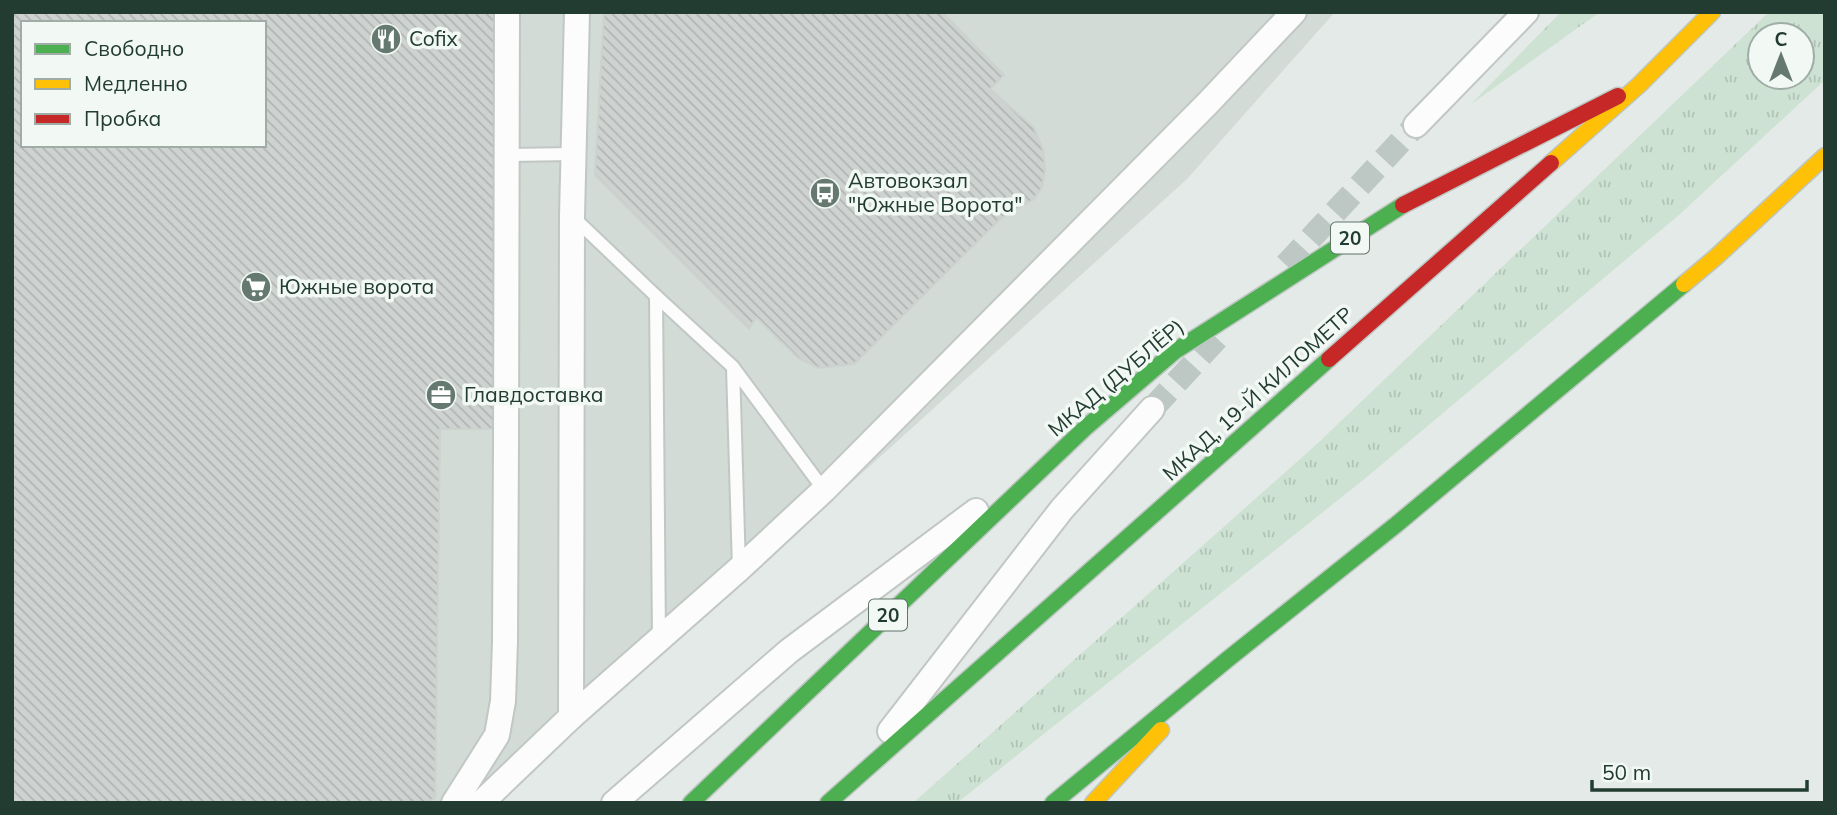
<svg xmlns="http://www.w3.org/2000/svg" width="1837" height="815" font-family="Mulish,sans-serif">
<defs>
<pattern id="grass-tufts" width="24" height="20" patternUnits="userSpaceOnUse" patternTransform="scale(1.75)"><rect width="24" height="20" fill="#cde2d2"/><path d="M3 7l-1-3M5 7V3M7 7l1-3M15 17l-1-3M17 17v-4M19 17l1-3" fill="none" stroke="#b0c3b5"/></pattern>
<pattern id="building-back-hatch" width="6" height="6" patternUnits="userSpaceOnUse" patternTransform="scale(1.75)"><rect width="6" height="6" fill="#ced3d1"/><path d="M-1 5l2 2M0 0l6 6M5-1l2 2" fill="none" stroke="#b1b6b4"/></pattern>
</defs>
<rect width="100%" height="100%" fill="#e4eae7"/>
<!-- built -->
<path fill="#d2dbd6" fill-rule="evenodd" d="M12,12h1323l-148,167 -463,419 -239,205h-473zM23,23h241v122h-241z"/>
<!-- grass -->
<g fill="url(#grass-tufts)" fill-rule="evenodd">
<path d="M1561,12h39l-130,93z"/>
<path d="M1769,12h56v68l-146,135 -317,266 -405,322h-44l405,-360zM1760,35h42v42h-42z"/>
</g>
<!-- building -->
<g fill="url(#building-back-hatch)" stroke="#cdd2cf" stroke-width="2" fill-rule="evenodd">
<path d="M12,12h487l1,417h-60l-5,369 -9,5h-414zM23,23h241v122h-241z"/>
<path d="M604,12h338l62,63 -14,14 44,39 9,22 2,20 -3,17 -8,12 -33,19 -147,146 -35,4 -21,-10 -42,-41 -7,12 -154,-154z"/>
</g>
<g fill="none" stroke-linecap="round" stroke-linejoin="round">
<!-- street-tunnel -->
<g stroke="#bdc7c3" stroke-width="24" stroke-dasharray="24 12" stroke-linecap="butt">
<path d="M1286,265l130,-140"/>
<path d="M1152,409l68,-74"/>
</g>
<!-- lane casing -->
<g stroke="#c1c7c4" stroke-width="16">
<g id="lane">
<path d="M506,155l68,-1"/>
<path d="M572,216l84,80 77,71 91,123"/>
<path d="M656,296l3,343"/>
<path d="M733,367l6,202"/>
</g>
</g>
<!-- street casing -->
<g stroke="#c1c7c4" stroke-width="28">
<g id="street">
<path d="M1416,125l110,-113"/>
<path d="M571,717l1,-501 5,-204"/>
<path d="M890,731l172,-222 90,-100"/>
<path d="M454,803l43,-68 6,-34 2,-60 1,-198 1,-431"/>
<path d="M481,803l90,-86 168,-148 85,-79 384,-387 86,-91"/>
<path d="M614,803l175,-152 187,-140"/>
</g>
</g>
<!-- fast casing -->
<g stroke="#bdc6c2" stroke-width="19">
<g id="fast">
<path d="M691,803l394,-375 90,-77 228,-146"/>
<path d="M828,803l501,-444"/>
<path d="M1053,803l175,-144 169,-135 287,-240"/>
</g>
</g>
<!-- slow casing -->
<g stroke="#bdc6c2" stroke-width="19">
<g id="slow">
<path d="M1551,163l88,-78 73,-73"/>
<path d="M1684,284l32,-27 109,-101"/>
<path d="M1093,803l68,-73"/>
</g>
</g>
<!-- jam casing -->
<g stroke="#bdc6c2" stroke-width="19">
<g id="jam">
<path d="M1403,205l215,-109"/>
<path d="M1329,359l222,-196"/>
</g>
</g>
<!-- lane -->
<use href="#lane" stroke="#fbfcfb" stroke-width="12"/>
<!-- street -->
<use href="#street" stroke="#fbfcfb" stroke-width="24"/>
<!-- fast -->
<use href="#fast" stroke="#4caf50" stroke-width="16"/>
<!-- slow -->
<use href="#slow" stroke="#ffc107" stroke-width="16"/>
<!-- jam -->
<use href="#jam" stroke="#c62828" stroke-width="16"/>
</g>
<!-- icons -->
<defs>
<g id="restaurant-disc" transform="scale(1.575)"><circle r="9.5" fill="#667971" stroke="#f2f8f4"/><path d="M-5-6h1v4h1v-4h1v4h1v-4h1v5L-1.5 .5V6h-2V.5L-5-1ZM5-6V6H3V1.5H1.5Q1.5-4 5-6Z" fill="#fff"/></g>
<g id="bus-disc" transform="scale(1.575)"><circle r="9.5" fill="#667971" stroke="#f2f8f4"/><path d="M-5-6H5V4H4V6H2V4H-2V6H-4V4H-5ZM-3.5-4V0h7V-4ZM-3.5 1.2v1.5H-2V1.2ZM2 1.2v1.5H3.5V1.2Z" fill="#fff"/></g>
<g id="supermarket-disc" transform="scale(1.575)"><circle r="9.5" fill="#667971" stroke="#f2f8f4"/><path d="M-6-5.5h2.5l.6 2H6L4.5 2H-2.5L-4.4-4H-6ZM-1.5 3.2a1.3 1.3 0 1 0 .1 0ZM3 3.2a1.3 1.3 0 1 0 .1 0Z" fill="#fff"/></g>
<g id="office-disc" transform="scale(1.575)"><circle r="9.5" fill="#667971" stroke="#f2f8f4"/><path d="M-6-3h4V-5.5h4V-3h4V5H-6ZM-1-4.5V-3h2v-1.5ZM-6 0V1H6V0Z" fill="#fff"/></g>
</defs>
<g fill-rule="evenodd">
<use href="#restaurant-disc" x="386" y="39"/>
<use href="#bus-disc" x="825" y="193"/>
<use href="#supermarket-disc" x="256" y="287"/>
<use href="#office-disc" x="441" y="395"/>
</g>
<g text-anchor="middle" stroke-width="7" stroke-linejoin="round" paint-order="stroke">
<!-- shield labels -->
<g fill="#f2f8f4" stroke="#60746c" stroke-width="2">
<rect x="1331" y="222.5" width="38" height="31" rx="5"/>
<rect x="869" y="599.5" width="38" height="31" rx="5"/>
</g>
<g font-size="19" font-weight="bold" fill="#223c32">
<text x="1350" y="245">20</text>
<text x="888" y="622">20</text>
</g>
<!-- poi labels -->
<g font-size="21" fill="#223c32" stroke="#f2f8f4" text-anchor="start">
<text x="409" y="46">Cofix</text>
<text x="848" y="188">Автовокзал<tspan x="848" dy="24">"Южные Ворота"</tspan></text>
<text x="279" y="294">Южные ворота</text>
<text x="464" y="402">Главдоставка</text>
</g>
<!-- street labels -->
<g font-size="21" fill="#223c32" stroke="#f2f8f4">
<text transform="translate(1116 378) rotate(-40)" y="7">МКАД (ДУБЛЁР)</text>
<text transform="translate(1258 394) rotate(-42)" y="7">МКАД, 19-Й КИЛОМЕТР</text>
</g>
</g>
<!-- border -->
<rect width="1837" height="815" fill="none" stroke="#223c32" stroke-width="28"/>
<!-- legend -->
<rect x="21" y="21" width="245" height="126" fill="#f2f8f4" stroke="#9fada6" stroke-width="2"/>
<rect x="35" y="44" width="35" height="10" fill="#4caf50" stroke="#9fada6" stroke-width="2"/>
<text x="84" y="56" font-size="21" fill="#223c32">Свободно</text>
<rect x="35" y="79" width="35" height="10" fill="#ffc107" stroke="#9fada6" stroke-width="2"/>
<text x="84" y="91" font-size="21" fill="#223c32">Медленно</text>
<rect x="35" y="114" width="35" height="10" fill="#c62828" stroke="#9fada6" stroke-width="2"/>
<text x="84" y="126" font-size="21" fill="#223c32">Пробка</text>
<!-- north arrow -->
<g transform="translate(1781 56)"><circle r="33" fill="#f2f8f4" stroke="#9fada6" stroke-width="2"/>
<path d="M0-5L12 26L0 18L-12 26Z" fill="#667971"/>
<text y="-10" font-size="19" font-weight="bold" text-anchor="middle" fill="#223c32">С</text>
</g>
<!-- scale -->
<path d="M1592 780v10h215v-10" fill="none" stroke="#223c32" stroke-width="3.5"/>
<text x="1602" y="780" font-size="21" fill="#223c32" stroke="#f2f8f4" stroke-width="5" paint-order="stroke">50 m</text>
</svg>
